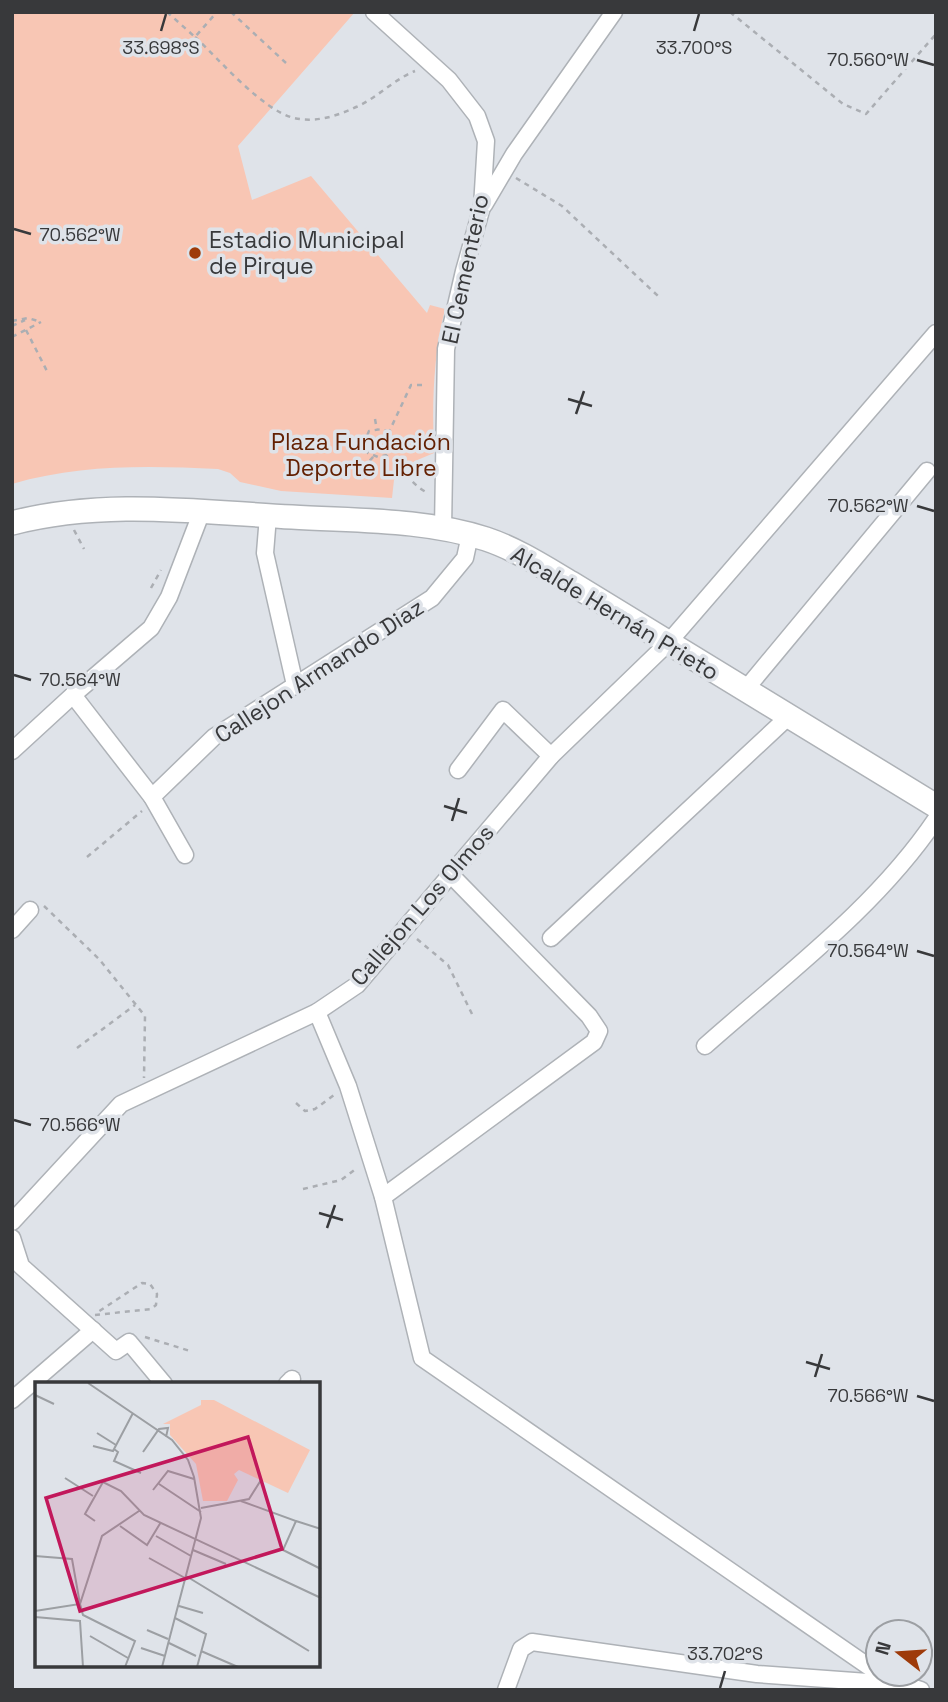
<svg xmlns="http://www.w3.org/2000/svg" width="948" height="1702" font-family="'Space Grotesk',sans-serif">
<rect width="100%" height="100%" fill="#dfe3e9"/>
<!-- green -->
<path fill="#f8c6b4" d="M12,12h343l-117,134 14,54 59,-24 116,137 3,-8 15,4c-12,48 -13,95 -11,144l-19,8 -21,19 -2,18 -111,-7 -41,-9 -10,-9 -12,-4c-71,-3 -137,-5 -206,15z"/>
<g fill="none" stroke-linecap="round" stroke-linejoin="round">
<!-- minor casing -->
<g stroke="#aeb2b7" stroke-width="19">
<g id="minor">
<path d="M374,12l75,68 28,36 9,25 -4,66 -18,64 -18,78 -3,180"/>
<path d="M484,205l30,-51 100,-142"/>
<path d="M268,516l-3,37 30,132"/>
<path d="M745,690l182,-219"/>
<path d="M12,751l61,-56"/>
<path d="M458,770l45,-60 48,46"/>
<path d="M152,797l62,-60 218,-139 33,-40 5,-23"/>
<path d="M185,855l-33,-58 -79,-102 78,-67 18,-31 33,-86"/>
<path d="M12,930l18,-20"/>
<path d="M551,938l237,-221"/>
<path d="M317,1012l31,74 35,111 39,161 456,315"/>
<path d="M705,1046c80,-71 171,-138 231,-227"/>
<path d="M383,1197l211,-155 5,-11 -10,-15 -140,-143"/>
<path d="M12,1222l109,-118 196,-92 40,-27 194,-229 117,-113 268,-310"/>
<path d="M12,1238l9,28 95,85 13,-9 35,42"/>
<path d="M287,1384l5,-5"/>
<path d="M12,1400l81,-70"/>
<path d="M887,1679l34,11"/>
<path d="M506,1690l15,-41 11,-7 225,32 138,10v6"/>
</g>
</g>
<!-- secondary casing -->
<g stroke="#aeb2b7" stroke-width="26">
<path id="secondary" d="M12,523c93,-24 185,-11 280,-6 64,4 132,2 194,22 30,10 58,28 85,44l365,223"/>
</g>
<!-- path -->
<g stroke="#abaeb3" stroke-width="2.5" stroke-dasharray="5 5" stroke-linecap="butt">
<path d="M167,12l28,25 22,-25"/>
<path d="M231,12l55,51"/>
<path d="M730,12l113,92 23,10 70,-80"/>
<path d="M195,37c25,23 67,73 99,81 22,5 43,-2 62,-11 21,-9 37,-27 59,-36"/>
<path d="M516,178l46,28 96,90"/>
<path d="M12,321l16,-3 13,4"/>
<path d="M12,326l13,-6"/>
<path d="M26,330l22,43"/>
<path d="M12,337l29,-15"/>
<path d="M422,385h-11l-22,47 5,8c-5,18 18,46 34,53"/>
<path d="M375,419l2,11"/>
<path d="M389,432l-7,-3 -13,2 -5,12 4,10 10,4 9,-2 5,-7"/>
<path d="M336,448l16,-7 12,2"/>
<path d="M363,468l11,-12"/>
<path d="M74,530l10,19"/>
<path d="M151,588l10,-18"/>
<path d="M87,857l55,-46"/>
<path d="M44,906l55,53 46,57 -1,62"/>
<path d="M417,939l31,26 25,51"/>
<path d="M77,1048l58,-43"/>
<path d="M296,1103l9,8 10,-2 19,-14"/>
<path d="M303,1189l38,-9 16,-12"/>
<path d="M95,1315l56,-6 5,-4 1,-11 -7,-10 -8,-1 -44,29"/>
<path d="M145,1337l45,14"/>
</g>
<!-- minor -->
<use href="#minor" stroke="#fff" stroke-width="16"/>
<!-- secondary -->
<use href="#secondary" stroke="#fff" stroke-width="23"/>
</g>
<!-- ticks -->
<path fill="none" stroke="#38393b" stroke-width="2.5" d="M161,31l5,-17M694,31l5,-17M917,60l17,5M14,229l17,5M568,399l24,7M576,414l8,-23M917,506l17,5M14,675l17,5M444,806l23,7M452,821l7,-23M917,951l17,5M14,1120l17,5M319,1213l24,7M327,1228l8,-23M806,1362l24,7M815,1377l7,-23M917,1396l17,5M720,1688l5,-17"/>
<!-- markers -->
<circle fill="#9e3a09" stroke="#dfe3e9" stroke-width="2.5" cx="195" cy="253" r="7"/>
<g text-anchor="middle" stroke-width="7" stroke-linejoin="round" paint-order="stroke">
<!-- poi labels -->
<g font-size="23" fill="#38393b" stroke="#dfe3e9" text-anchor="start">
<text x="209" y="248">Estadio Municipal<tspan x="209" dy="26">de Pirque</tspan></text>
</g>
<!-- street labels -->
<g font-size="23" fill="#38393b" stroke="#dfe3e9">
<text transform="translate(465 269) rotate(-78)" y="8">El Cementerio</text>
<text transform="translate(615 613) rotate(31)" y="8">Alcalde Hernán Prieto</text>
<text transform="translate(319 671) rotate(-33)" y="8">Callejon Armando Diaz</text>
<text transform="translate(422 905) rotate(-49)" y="8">Callejon Los Olmos</text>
</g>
<!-- park labels -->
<g font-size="23" fill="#632002" stroke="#dfe3e9">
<text x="361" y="450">Plaza Fundación<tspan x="361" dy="26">Deporte Libre</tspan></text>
</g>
</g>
<!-- overview -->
<g transform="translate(35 1382)">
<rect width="285" height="285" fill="#dfe3e9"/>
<path d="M166,18h13l96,50 -22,43 -49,-23 -5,4 4,6 -11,21h-24l-7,-37 -26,-29v-11h-7l38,-19z" fill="#f8c6b4"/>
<path fill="none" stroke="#9c9fa3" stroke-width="2" d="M53,1l84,57 16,20 6,17 7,41 -39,149M0,13l19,9M62,51l19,12M58,64l20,5 20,-38M79,67l4,3 -4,9 27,12M108,70l16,-23 9,-1 -2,9M30,96l28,18M124,102l42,28M118,108l15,-19 26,8M206,119l55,20 -13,29 38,19M166,126l48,-9 12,-19M60,139l-10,-7 18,-32 18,9 23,24 177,83M261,139l25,8M85,144l27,19 14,-23M121,154l35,20M158,168l33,14M0,174l37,3 8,45 -45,7M114,176l36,20M151,194l123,75M144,224l24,7M0,235l45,4 3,46M140,236l31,16 -9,33M112,248l21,9M55,254l38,22M134,261l27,13M106,266l24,8M166,269l37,16M90,285l10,-26 -52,-26 -3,-11 22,-68 37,-25"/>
<path fill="#c2185b" fill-opacity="0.15" stroke="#c2185b" stroke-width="3.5" d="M213,55l34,112 -202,62 -34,-113z"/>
<rect width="285" height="285" fill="none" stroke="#38393b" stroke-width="3.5"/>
</g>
<g font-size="18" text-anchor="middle" fill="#38393b" stroke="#dfe3e9" stroke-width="7" stroke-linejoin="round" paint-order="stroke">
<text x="161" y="54">33.698°S</text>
<text x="694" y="54">33.700°S</text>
<text x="868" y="66">70.560°W</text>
<text x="80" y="241">70.562°W</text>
<text x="868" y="512">70.562°W</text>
<text x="80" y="686">70.564°W</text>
<text x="868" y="957">70.564°W</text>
<text x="80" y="1131">70.566°W</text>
<text x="868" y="1402">70.566°W</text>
<text x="725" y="1660">33.702°S</text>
</g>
<!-- border -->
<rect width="948" height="1702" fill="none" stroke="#38393b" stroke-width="28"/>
<!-- north arrow -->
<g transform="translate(899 1653) rotate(287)"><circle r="33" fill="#dfe3e9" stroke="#9c9fa3" stroke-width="2"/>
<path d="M0-5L12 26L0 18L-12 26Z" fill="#9e3a09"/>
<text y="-10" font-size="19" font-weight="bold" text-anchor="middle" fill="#38393b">N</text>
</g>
</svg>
